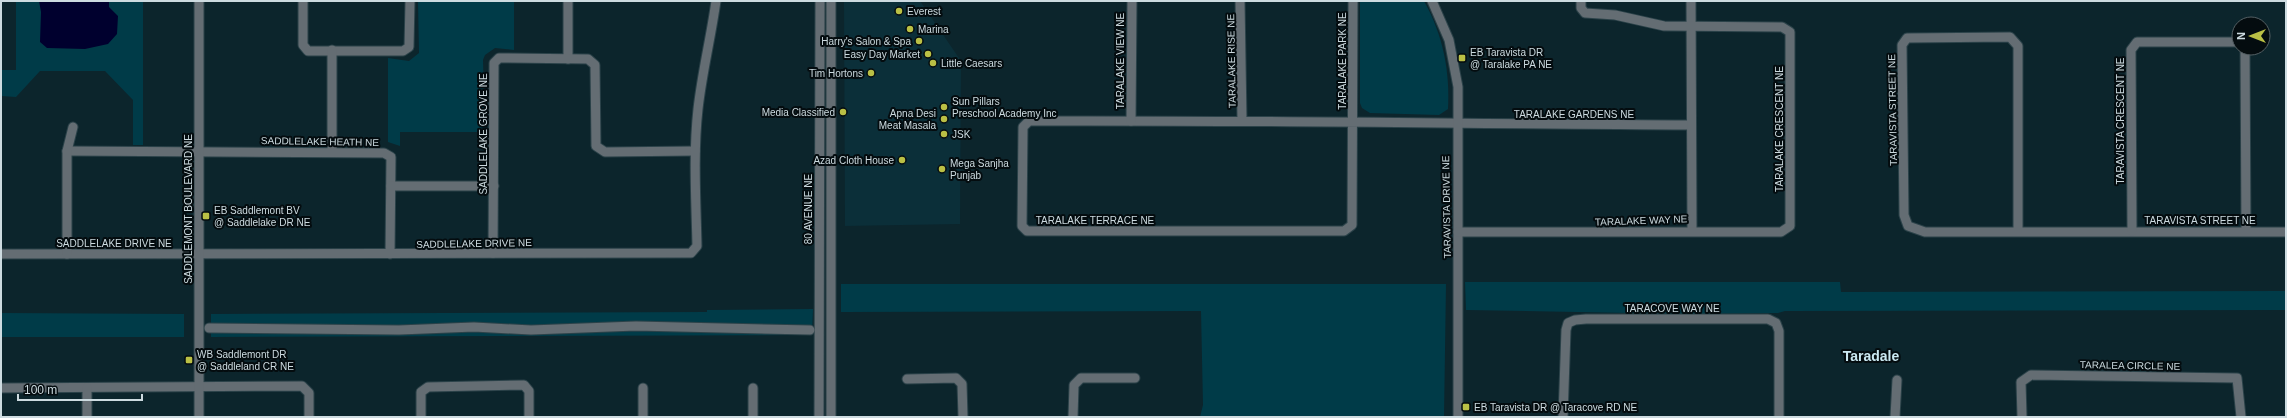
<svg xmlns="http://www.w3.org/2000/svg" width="2287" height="418" font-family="Helvetica,sans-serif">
<rect width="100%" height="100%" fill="#0c252c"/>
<!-- built -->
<path fill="#0b2f39" d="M844,1h76l41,60 -1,163 -115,2z"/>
<!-- green -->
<g fill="#003b48">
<path d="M16,1h127v144h-10v-45l-28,-29h-65l-24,26 -15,-1v-26h15z"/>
<path d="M418,1h96v49l-19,-2 -10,7 -2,5 2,72h-85v14l-12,-4v-84l21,3 10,-8z"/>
<path d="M1360,1h64c19,34 26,70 24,108l-9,6 -69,-2 -8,-5 -2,-5z"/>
<path d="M1465,282h375l1,10 445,-1v19l-501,1 -7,2 -94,1 -218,-4z"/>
<path d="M841,284h605l-2,133h-244l3,-12 -2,-94 -360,1z"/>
<path d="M813,309l-1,26 -601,2v-23l496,-2v-2z"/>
<path d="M1,313l183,1v23h-183z"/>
</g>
<!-- water -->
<path fill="#00002e" d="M39,1h70v6l9,9 -1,18 -9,10 -23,5 -38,-1 -7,-6 1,-30z"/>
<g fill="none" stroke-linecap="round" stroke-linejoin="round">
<!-- minor casing -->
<g stroke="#2b4249" stroke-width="11">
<g id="minor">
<path d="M303,1v44l5,6h95l6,-4 1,-46"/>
<path d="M1240,1l2,119"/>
<path d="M1353,1l-1,224 -8,6h-317l-5,-5 1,-99 6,-6c221,-1 441,3 662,4"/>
<path d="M1432,1l17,39 9,47v330"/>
<path d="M1691,1l1,230"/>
<path d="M2245,48l1,183"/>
<path d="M332,50v102"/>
<path d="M568,59v-58"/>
<path d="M1131,121l1,-120"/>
<path d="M67,151l317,2 7,4 -1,97"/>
<path d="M391,186h103"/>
<path d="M2018,231v-185l-8,-9 -103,1 -5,7 2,170 4,11 17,6h361"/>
<path d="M2132,231l-1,-181 6,-8h102"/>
<path d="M1458,232h323l9,-6v-194l-8,-5 -118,-1 -49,-11 -30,-2 -4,-5v-7"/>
<path d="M493,253l1,-190 5,-5 89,1 7,6 1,81 9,6 90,-1"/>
<path d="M1,254l690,-1 6,-7c-1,-45 -4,-92 1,-137 4,-36 13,-72 18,-108"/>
<path d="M67,254v-103l6,-24"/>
<path d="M209,328l190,2 75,-3 57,3 105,-4 174,4"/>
<path d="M907,379l49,-1 6,6 1,33"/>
<path d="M1,388l301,-2 7,7v24"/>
<path d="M87,388v29"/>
<path d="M199,417v-416"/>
<path d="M421,417v-25l7,-5 96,-2 5,6v26"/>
<path d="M643,417v-29"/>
<path d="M753,417v-29"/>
<path d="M819,417l1,-416"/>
<path d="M831,417v-416"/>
<path d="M1073,417l1,-32 7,-7h54"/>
<path d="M1563,417l3,-87 2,-7 7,-3 11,-1h182l8,4 3,8v86"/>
<path d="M1895,417l2,-37"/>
<path d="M2022,417l-1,-35 10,-7 206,3 4,39"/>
</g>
</g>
<!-- minor -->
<use href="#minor" stroke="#646d73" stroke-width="9"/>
</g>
<!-- markers -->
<g fill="#bac045" stroke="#040c0f" stroke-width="1.5">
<circle cx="899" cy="11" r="4"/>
<circle cx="910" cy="29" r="4"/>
<circle cx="919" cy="41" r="4"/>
<circle cx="928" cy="54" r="4"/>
<rect x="1458" y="54" width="8" height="8" rx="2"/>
<circle cx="933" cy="63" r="4"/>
<circle cx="871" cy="73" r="4"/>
<circle cx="944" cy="107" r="4"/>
<circle cx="843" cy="112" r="4"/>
<circle cx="944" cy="119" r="4"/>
<circle cx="944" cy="134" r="4"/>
<circle cx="902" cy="160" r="4"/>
<circle cx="942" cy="169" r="4"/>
<rect x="202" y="212" width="8" height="8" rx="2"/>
<rect x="185" y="356" width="8" height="8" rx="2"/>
<rect x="1462" y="403" width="8" height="8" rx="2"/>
</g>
<g text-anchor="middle" stroke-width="4" stroke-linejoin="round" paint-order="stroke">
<!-- poi labels -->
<g font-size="10" fill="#cddbe0" stroke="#040c0f" text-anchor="start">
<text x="907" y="15">Everest</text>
<text x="918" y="33">Marina</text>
<text x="911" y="45" text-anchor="end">Harry's Salon &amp; Spa</text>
<text x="1470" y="56">EB Taravista DR<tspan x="1470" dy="12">@ Taralake PA NE</tspan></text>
<text x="920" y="58" text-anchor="end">Easy Day Market</text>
<text x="941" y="67">Little Caesars</text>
<text x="863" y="77" text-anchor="end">Tim Hortons</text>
<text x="952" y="105">Sun Pillars<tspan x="952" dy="12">Preschool Academy Inc</tspan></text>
<text x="835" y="116" text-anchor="end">Media Classified</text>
<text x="936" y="117" text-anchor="end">Apna Desi<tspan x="936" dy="12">Meat Masala</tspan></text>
<text x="952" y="138">JSK</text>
<text x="894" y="164" text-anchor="end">Azad Cloth House</text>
<text x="950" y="167">Mega Sanjha<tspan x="950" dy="12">Punjab</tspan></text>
<text x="214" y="214">EB Saddlemont BV<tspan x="214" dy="12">@ Saddlelake DR NE</tspan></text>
<text x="197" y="358">WB Saddlemont DR<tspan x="197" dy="12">@ Saddleland CR NE</tspan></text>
<text x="1474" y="411">EB Taravista DR @ Taracove RD NE</text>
</g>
<!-- street labels -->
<g font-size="10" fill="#cddbe0" stroke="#040c0f">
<text transform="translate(1120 61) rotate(-90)" y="4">TARALAKE VIEW NE</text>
<text transform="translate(1231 61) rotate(-91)" y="4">TARALAKE RISE NE</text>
<text transform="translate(1342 61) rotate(-90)" y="4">TARALAKE PARK NE</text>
<text transform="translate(1892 110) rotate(-91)" y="4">TARAVISTA STREET NE</text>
<text x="1574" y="118">TARALAKE GARDENS NE</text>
<text transform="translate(2120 121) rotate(-90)" y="4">TARAVISTA CRESCENT NE</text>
<text transform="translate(1779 129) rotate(-90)" y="4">TARALAKE CRESCENT NE</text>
<text transform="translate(483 134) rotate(-90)" y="4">SADDLELAKE GROVE NE</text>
<text transform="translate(320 141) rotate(1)" y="4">SADDLELAKE HEATH NE</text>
<text transform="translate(1446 207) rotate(-91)" y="4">TARAVISTA DRIVE NE</text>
<text transform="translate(188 209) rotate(-90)" y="4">SADDLEMONT BOULEVARD NE</text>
<text transform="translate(808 209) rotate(-90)" y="4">80 AVENUE NE</text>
<text x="1095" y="224">TARALAKE TERRACE NE</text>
<text transform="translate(1641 220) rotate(-2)" y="4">TARALAKE WAY NE</text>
<text x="2200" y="224">TARAVISTA STREET NE</text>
<text x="114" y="247">SADDLELAKE DRIVE NE</text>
<text transform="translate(474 243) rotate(-1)" y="4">SADDLELAKE DRIVE NE</text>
<text x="1672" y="312">TARACOVE WAY NE</text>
<text transform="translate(2130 365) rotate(1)" y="4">TARALEA CIRCLE NE</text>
</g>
<!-- district labels -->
<g font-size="14" font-weight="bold" fill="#cae8f1" stroke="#040c0f">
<text x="1871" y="361">Taradale</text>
</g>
</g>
<!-- border -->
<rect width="2287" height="418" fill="none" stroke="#cddbe0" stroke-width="4"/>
<!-- north arrow -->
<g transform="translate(2251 36) rotate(270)"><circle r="19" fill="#040c0f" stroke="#545f63"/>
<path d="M0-3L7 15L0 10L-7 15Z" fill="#bac045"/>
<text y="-6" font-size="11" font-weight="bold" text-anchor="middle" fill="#cddbe0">N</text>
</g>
<!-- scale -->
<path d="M18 394v6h124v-6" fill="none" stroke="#cddbe0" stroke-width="2"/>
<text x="24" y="394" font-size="12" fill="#cddbe0" stroke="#040c0f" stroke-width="3" paint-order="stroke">100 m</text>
</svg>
